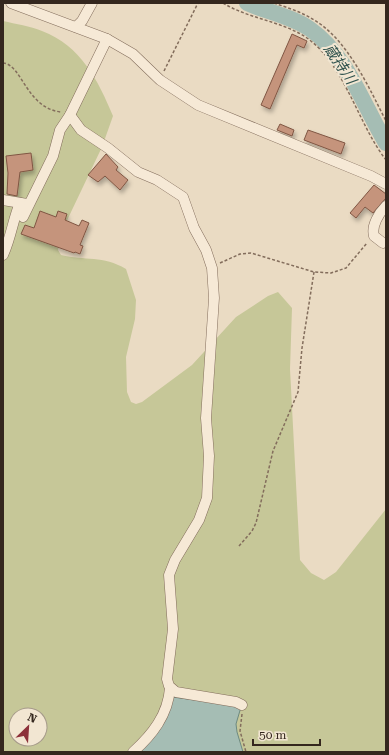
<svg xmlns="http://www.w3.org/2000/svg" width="389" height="755" font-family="'Roboto Serif','Noto Sans JP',serif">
<defs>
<filter id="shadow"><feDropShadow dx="2" dy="3.5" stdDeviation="2" flood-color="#0004"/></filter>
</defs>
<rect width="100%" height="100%" fill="#eadbc3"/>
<!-- green -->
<path fill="#c6c798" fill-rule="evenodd" d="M3,21c13,3 27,5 39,10 39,15 56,49 71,85l-11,31 -41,86 -3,17 3,5c24,6 42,0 65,14l10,31 -1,19 -9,38 1,35 4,10 5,2 6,-2 50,-37 44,-48 32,-21 10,-4 14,16 -2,61 10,191 11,13 13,7 12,-8 50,-63v243h-383zM16,715h24v24h-24z"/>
<!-- water -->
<path fill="#a5bdb4" stroke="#6d8a80" d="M172,697l64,8 5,2 -5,17 1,8 6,20h-106z"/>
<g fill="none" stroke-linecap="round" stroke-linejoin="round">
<!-- river -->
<path stroke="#a5bdb4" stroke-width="16" d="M247,3c20,9 44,13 63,26 37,26 53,76 76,114"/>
</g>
<!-- building -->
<g fill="#c5947c" stroke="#805643" filter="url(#shadow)">
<path d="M292,34l15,7 -3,7 -7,-3 -27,64 -9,-4z"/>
<path d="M280,124l14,6 -2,6 -15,-6z"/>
<path d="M308,130l37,13 -4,11 -37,-14z"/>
<path d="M31,153l2,17 -13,2 -3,24 -10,-2 1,-21 -2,-17z"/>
<path d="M106,154l12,13 -2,3 12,10 -8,10 -15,-14 -7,6 -10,-7z"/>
<path d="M374,185l12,9v4l-13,15 -8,-6 -9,11 -6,-5z"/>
<path d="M40,211l16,6 2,-6 9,3 -2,6 14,6 3,-6 7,3 -9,22 3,1 -3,8 -5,-2 -1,1 -53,-19 4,-9 9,3z"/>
</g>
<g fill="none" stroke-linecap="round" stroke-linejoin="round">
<!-- street casing -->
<g stroke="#836d5c" stroke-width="11">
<g id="street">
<path d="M11,3l96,36 26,15 27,26 38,25 173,71 15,8"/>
<path d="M76,27l6,-6 10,-18"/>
<path d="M70,115l11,15 27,18 30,24 19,8 26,17 11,31 12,22 6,18 2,30 -8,120 3,38 -2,42 -8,22 -24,40 -6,15 4,54 -6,50 2,7 7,6 60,10 6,3"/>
<path d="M3,200l24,4"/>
<path d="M23,217l30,-61 7,-26 10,-15 37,-76"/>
<path d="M383,243l-9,-7c-3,-10 5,-23 12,-30"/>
<path d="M3,255c8,-17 10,-36 17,-52"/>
<path d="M133,752c19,-17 35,-37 37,-64"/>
</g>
</g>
<!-- path -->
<g stroke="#836d5c" stroke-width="1.5" stroke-dasharray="3 2" stroke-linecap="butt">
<path d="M223,3c26,16 59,18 84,35 38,27 51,86 79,122"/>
<path d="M274,3c14,5 28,9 40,17 34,20 55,68 72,101"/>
<path d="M3,63c19,1 23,45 58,49"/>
<path d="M164,71l34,-68"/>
<path d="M220,263l20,-9 11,-1 63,19 17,1 15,-5 21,-25"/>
<path d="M239,546l13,-15 4,-8 17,-72 25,-59 4,-44 12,-76"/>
<path d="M242,714l-2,17 6,21"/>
</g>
<!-- street -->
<use href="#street" stroke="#f6e9d6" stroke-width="10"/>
</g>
<g text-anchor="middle" stroke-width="4" stroke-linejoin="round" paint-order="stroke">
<!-- water labels -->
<g font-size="15" font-style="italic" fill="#2f524d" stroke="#f2e6d2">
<text transform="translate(340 64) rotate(56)" y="5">蔵持川</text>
</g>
</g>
<!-- border -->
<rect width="389" height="755" fill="none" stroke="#34271e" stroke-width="8"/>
<!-- north arrow -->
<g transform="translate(28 727) rotate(25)"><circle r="19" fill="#f2e6d2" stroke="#a69a8a"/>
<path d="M0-3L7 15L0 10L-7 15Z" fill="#8d313a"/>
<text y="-6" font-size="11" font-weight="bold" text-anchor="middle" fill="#34271e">N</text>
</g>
<!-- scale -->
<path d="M253 739v6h67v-6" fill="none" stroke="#34271e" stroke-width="2"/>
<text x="259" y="739" font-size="12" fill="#34271e" stroke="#f2e6d2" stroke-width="3" paint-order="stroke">50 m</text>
</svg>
